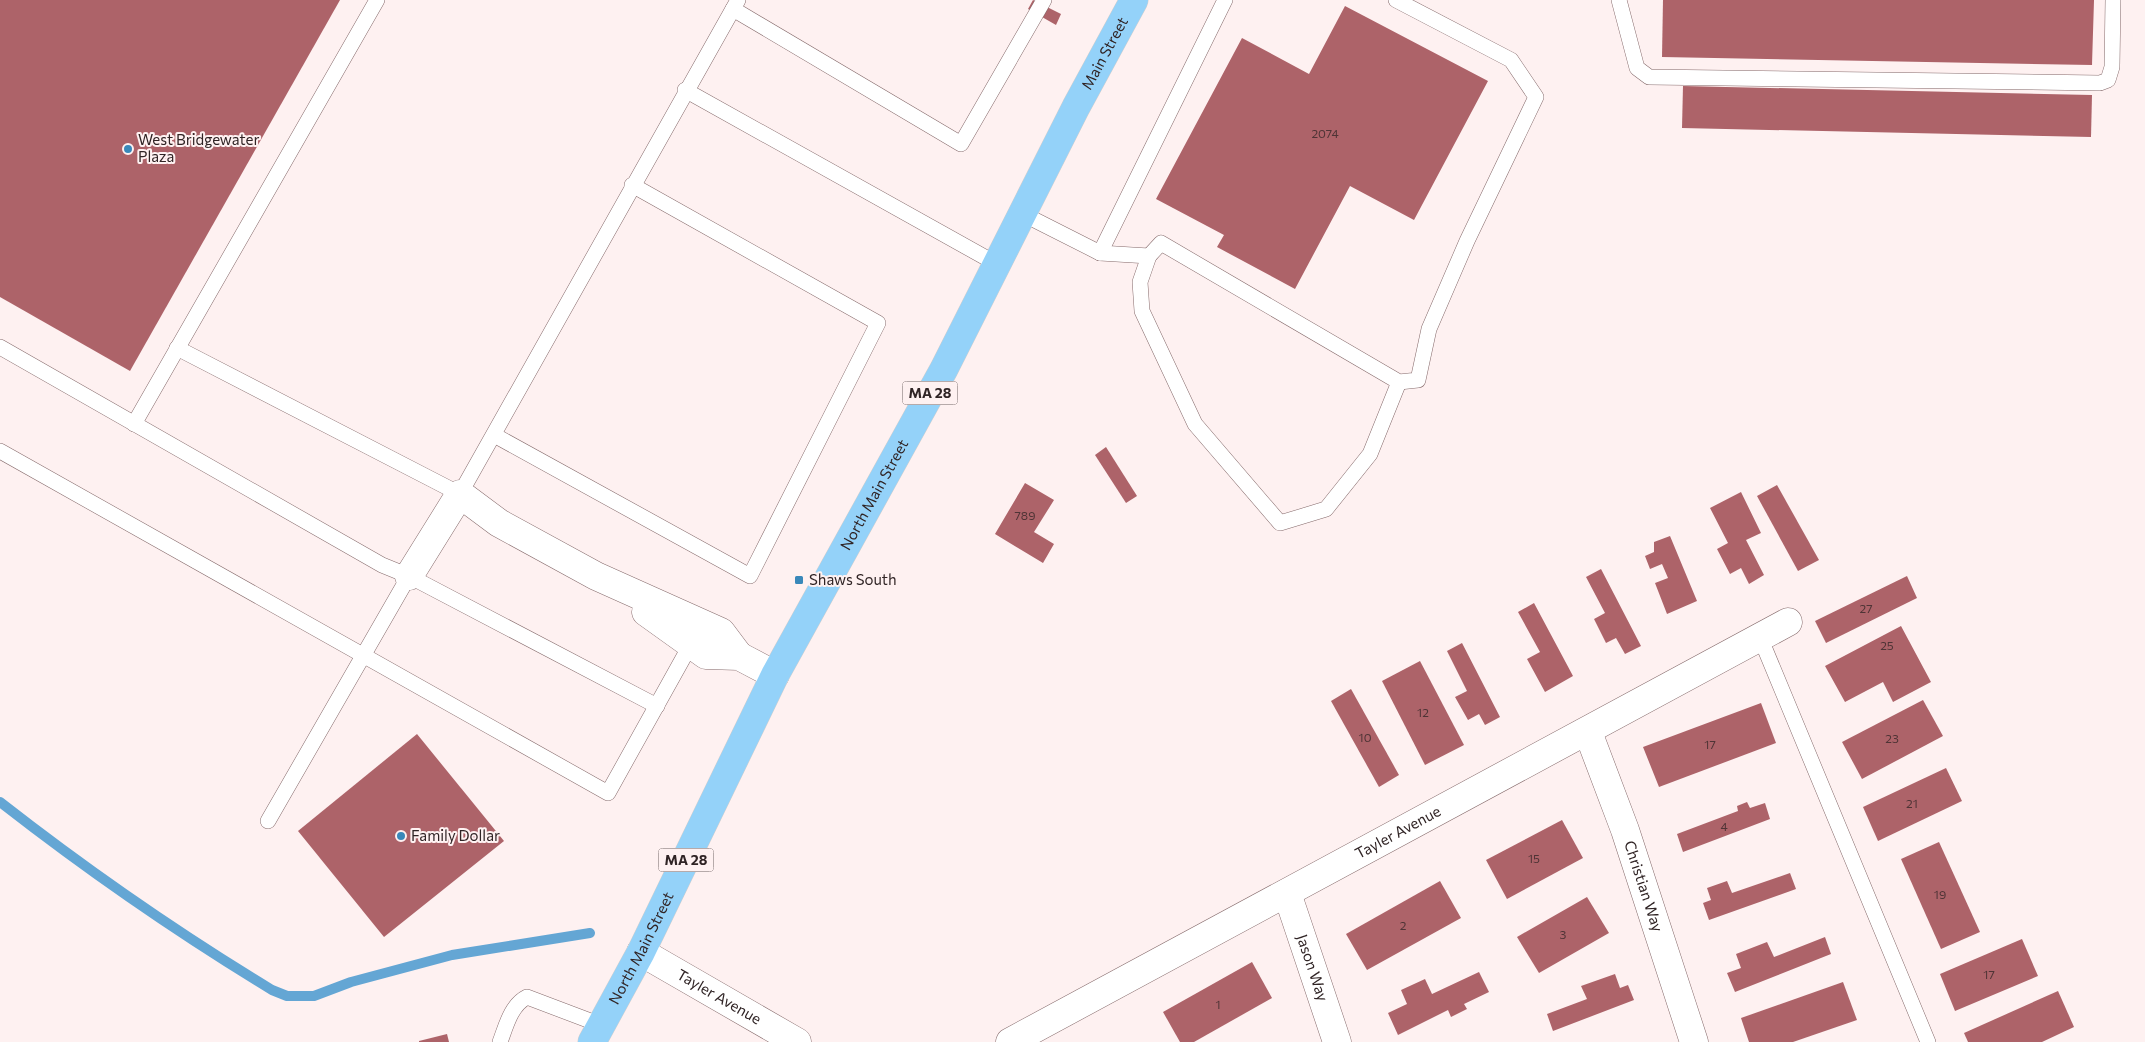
<svg xmlns="http://www.w3.org/2000/svg" width="2145" height="1042" font-family="Commissioner,sans-serif">
<rect width="100%" height="100%" fill="#fef1f1"/>
<g fill="none" stroke-linecap="round" stroke-linejoin="round">
<!-- stream -->
<path stroke="#64a6d4" stroke-width="10" d="M0,802c87,68 178,131 272,188l15,6h27l37,-14 101,-27 138,-22"/>
</g>
<!-- building -->
<g fill="#ad6369">
<path d="M0,0h340l-210,371 -130,-74z"/>
<path d="M1033,0l28,14 -5,11 -28,-16z"/>
<path d="M1663,0h431l-2,65 -430,-8z"/>
<path d="M1345,6l143,75 -74,139 -64,-34 -55,103 -78,-42 7,-12 -68,-36 86,-161 67,36z"/>
<path d="M1683,86l409,9 -1,42 -409,-9z"/>
<path d="M1106,447l31,49 -11,7 -31,-48z"/>
<path d="M1025,483l29,17 -20,32 20,12 -11,19 -48,-29z"/>
<path d="M1777,485l42,75 -21,11 -41,-75z"/>
<path d="M1741,492l20,41 -15,7 18,35 -15,9 -8,-16 -11,6 -13,-25 11,-6 -18,-35z"/>
<path d="M1670,536l27,65 -30,13 -12,-31 13,-5 -6,-14 -12,5 -5,-13 9,-4v-10z"/>
<path d="M1601,569l40,77 -16,8 -9,-16 -10,5 -12,-24 11,-6 -19,-36z"/>
<path d="M1907,576l10,22 -91,45 -11,-22z"/>
<path d="M1534,603l39,73 -28,16 -18,-33 13,-7 -22,-40z"/>
<path d="M1901,626l30,56 -38,20 -10,-20 -38,20 -20,-36z"/>
<path d="M1462,643l38,74 -15,8 -6,-11 -11,6 -13,-23 12,-6 -20,-40z"/>
<path d="M1420,661l44,84 -39,20 -43,-84z"/>
<path d="M1351,689l48,86 -20,12 -48,-86z"/>
<path d="M1923,700l20,36 -81,43 -20,-37z"/>
<path d="M1761,703l15,40 -117,44 -16,-40z"/>
<path d="M417,734l87,107 -120,96 -86,-106z"/>
<path d="M1946,768l16,33 -84,40 -15,-34z"/>
<path d="M1747,802l3,6 15,-5 5,16 -87,33 -6,-18 61,-23 -1,-5z"/>
<path d="M1562,820l21,38 -76,41 -21,-39z"/>
<path d="M1939,842l41,90 -39,17 -40,-90z"/>
<path d="M1790,873l6,16 -87,31 -6,-17 8,-3 -4,-12 20,-7 5,12z"/>
<path d="M1440,881l21,37 -94,52 -21,-36z"/>
<path d="M1587,897l22,36 -70,40 -22,-36z"/>
<path d="M1825,937l6,17 -96,38 -8,-19 14,-5 -5,-14 31,-12 7,15z"/>
<path d="M2022,939l16,37 -83,35 -15,-37z"/>
<path d="M1252,962l20,36 -78,44h-14l-17,-30z"/>
<path d="M1479,972l10,20 -25,12 3,5 -16,8 -3,-7 -50,25 -10,-22 19,-9 -6,-14 24,-11 7,15z"/>
<path d="M1615,974l5,14 8,-3 6,15 -81,31 -6,-17 40,-15 -6,-13z"/>
<path d="M1843,982l14,38 -64,22h-44l-8,-24z"/>
<path d="M2058,991l16,36 -32,15h-74l-4,-9z"/>
<path d="M447,1034l2,8h-30v-1z"/>
</g>
<g fill="none" stroke-linecap="round" stroke-linejoin="round">
<!-- service casing -->
<g stroke="#866b6c" stroke-width="16">
<g id="service">
<path d="M1619,0l18,68 12,9 451,6 8,-3 4,-13 1,-67"/>
<path d="M733,9l228,135 83,-144"/>
<path d="M685,90l312,174"/>
<path d="M1023,214l77,39 49,3 12,-13 238,139 19,-2 11,-51 38,-88 69,-144 -25,-37 -115,-60"/>
<path d="M1100,253l125,-253"/>
<path d="M1149,256l-9,26 2,29 53,113 85,99 46,-14 44,-55 29,-72"/>
<path d="M0,347l382,218 27,11 248,130"/>
<path d="M177,348l283,146 278,-494"/>
<path d="M134,424l243,-424"/>
<path d="M494,435l256,141 128,-253 -246,-138"/>
<path d="M0,451l608,342 83,-149"/>
<path d="M1760,637l168,405"/>
<path d="M268,821l141,-245"/>
<path d="M500,1042c6,-16 11,-37 27,-45l74,28"/>
</g>
</g>
<!-- minor casing -->
<g stroke="#866b6c" stroke-width="29">
<g id="minor">
<path d="M409,576l51,-82 39,29 97,53 125,56 18,24"/>
<path d="M646,612l60,43 33,1 36,19"/>
<path id="s1" d="M1588,732l37,98 69,212"/>
<path id="s2" d="M1287,893l50,149"/>
<path id="s3" d="M641,952l156,90"/>
<path id="s4" d="M1010,1042l778,-420"/>
</g>
</g>
<!-- primary casing -->
<g stroke="#d1cfcf" stroke-width="29">
<g id="primary">
<path id="s5" d="M592,1042l49,-90 134,-277 169,-306 132,-262 58,-107"/>
</g>
</g>
<!-- service -->
<use href="#service" stroke="#fff" stroke-width="15"/>
<!-- minor -->
<use href="#minor" stroke="#fff" stroke-width="28"/>
<!-- primary -->
<use href="#primary" stroke="#94d2f9" stroke-width="28"/>
</g>
<!-- markers -->
<g fill="#3988ba" stroke="#fef1f1" stroke-width="2">
<circle cx="128" cy="149" r="5"/>
<rect x="794" y="575" width="10" height="10" rx="2.5"/>
<circle cx="401" cy="836" r="5"/>
</g>
<g text-anchor="middle" stroke-width="4" stroke-linejoin="round" paint-order="stroke">
<!-- number labels -->
<g font-size="12" fill="#4f3436">
<text x="1325" y="138">2074</text>
<text x="1025" y="520">789</text>
<text x="1866" y="613">27</text>
<text x="1887" y="650">25</text>
<text x="1423" y="717">12</text>
<text x="1365" y="742">10</text>
<text x="1892" y="743">23</text>
<text x="1710" y="749">17</text>
<text x="1912" y="808">21</text>
<text x="1724" y="831">4</text>
<text x="1534" y="863">15</text>
<text x="1940" y="899">19</text>
<text x="1403" y="930">2</text>
<text x="1563" y="939">3</text>
<text x="1989" y="979">17</text>
<text x="1218" y="1009">1</text>
</g>
<!-- shield labels -->
<g fill="#fef1f1" stroke="#6e6262" stroke-width="1">
<rect x="902.5" y="381.5" width="55" height="23" rx="4"/>
<rect x="658.5" y="848.5" width="55" height="23" rx="4"/>
</g>
<g font-size="14" font-weight="bold" fill="#302425">
<text x="930" y="398">MA 28</text>
<text x="686" y="865">MA 28</text>
</g>
<!-- street labels -->
<g font-size="15" fill="#302425" stroke="#fef1f1">
<text dy="5" stroke="none"><textPath href="#s5" startOffset="1114">Main Street</textPath></text>
<text dy="5" stroke="none"><textPath href="#s5" startOffset="616">North Main Street</textPath></text>
<text dy="5" stroke="none"><textPath href="#s4" startOffset="441">Tayler Avenue</textPath></text>
<text dy="5" stroke="none"><textPath href="#s1" startOffset="164">Christian Way</textPath></text>
<text dy="5" stroke="none"><textPath href="#s5" startOffset="106">North Main Street</textPath></text>
<text dy="5" stroke="none"><textPath href="#s2" startOffset="79">Jason Way</textPath></text>
<text dy="5" stroke="none"><textPath href="#s3" startOffset="90">Tayler Avenue</textPath></text>
</g>
<!-- poi labels -->
<g font-size="15" fill="#302425" stroke="#fef1f1" text-anchor="start">
<text x="138" y="145">West Bridgewater<tspan x="138" dy="17">Plaza</tspan></text>
<text x="809" y="585">Shaws South</text>
<text x="411" y="841">Family Dollar</text>
</g>
</g>
</svg>
